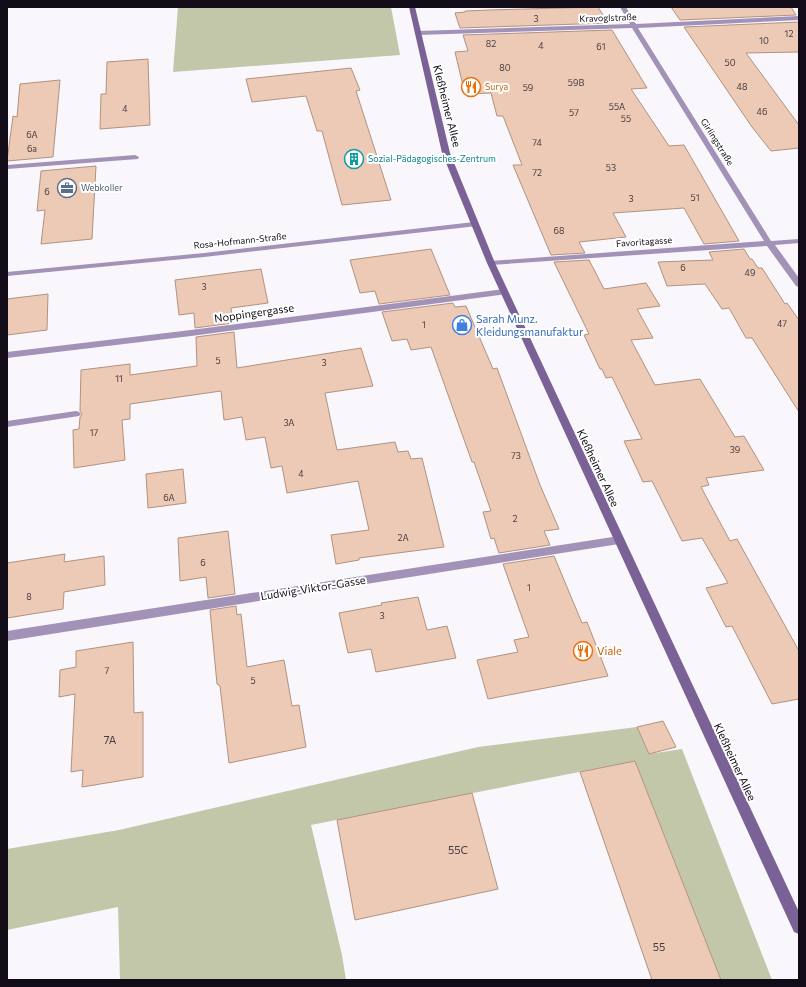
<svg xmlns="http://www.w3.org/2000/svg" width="806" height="987" font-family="Commissioner,sans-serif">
<rect width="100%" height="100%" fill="#f9f6fc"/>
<!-- green -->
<g fill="#c3c7aa">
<path d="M178,7h213l9,48 -227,17z"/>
<path d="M637,727l12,27 33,-5 90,231h-51l-86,-219 -324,64 31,130 4,25h-226l-2,-73 -111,23v-81l112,-19 359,-83z"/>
</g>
<!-- building -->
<g fill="#eccab6" stroke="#b1927f">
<path d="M598,7l10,16 -148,5 -5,-15 10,-1v-1l24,-1z"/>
<path d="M671,7h120l5,8 -116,5z"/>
<path d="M799,22v30l-53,1 53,72v23l-28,3 -19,-24 -68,-100z"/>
<path d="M612,30l35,58 -16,1 38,57 15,-1 55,96 -35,3 -20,-36 -71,5 13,24 -47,5 6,11 -34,2 -38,-90h9l-19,-49h-6l-6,-23 -26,1 -10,-42 13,-1 -5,-16z"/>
<path d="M148,59l2,66 -50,4 1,-35h5l1,-32z"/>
<path d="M351,68l9,22 -4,1 35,109 -49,5 -20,-74h-5l-11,-35 -54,6 -6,-23z"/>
<path d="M60,80l-7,77 -46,4 6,-45 4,1 3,-33z"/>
<path d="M96,166l-4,73 -51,5 4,-34 -8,1 4,-40z"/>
<path d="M431,249l19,46 -71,9 -4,-13 -15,2 -10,-33z"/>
<path d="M744,249l6,10h2l6,9h4l23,36 2,-1 12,17v92l-47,-74h-6l-17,-30 -7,1 -17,-25 -38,2 -9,-24 55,-2 -4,-8z"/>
<path d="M589,260l15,29 42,-6 14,23 -23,3 16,29 -22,2 24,45 45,-6 35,58 9,-1 20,34 -58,8 3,7 -8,2 29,54 7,-2 62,112v48l-27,5 -40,-78 -6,1 -20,-39 22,-5 -26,-45 -20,3 -30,-60 -9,1 -19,-41 18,-2 -30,-62 -6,1 -4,-9h-2l-16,-34 5,-1 -35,-72z"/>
<path d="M261,269l7,34 -37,5 2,15 -38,5 -1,-15 -15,2 -4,-35z"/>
<path d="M48,294l-1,36 -40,5v-36z"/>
<path d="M453,303l2,4 11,-1 27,63 4,-1 43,117 19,44 -15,2 6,14 -51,8 -5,-15 -3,1 -8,-27 8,-1 -17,-49h-2l-41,-115 -20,3 -4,-11 -15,2 -10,-29z"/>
<path d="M234,332l3,36 124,-20 12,38 -48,7 12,57 58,-8 3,10 10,-1 3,8 11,-1 22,89 -85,11v2l-23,4 -5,-29 38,-5 -11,-49 -71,12 -5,-27 -11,2 -6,-31 -19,3 -4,-23 -18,3 -3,-29 -91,13v15l-8,1 3,40 -51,8 -1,-38 6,-1 1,-12 2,-3 -2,-3 1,-41 49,-6v11l67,-9 -1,-29z"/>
<path d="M183,469l3,34 -38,5 -2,-34z"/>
<path d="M228,531l7,63 -27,4 -2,-21 -26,4 -2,-43z"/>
<path d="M65,554l-1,8 40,-6 1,29 -41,7 -1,17 -56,9v-55z"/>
<path d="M554,556l28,67 5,-1 21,54 -120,23 -11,-39 41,-8 -4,-12 15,-3 -26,-73z"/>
<path d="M418,597l9,33 20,-4 9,32 -80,14 -5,-23 -23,4 -9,-40 43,-8 -1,-2z"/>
<path d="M236,606l1,9 4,-1 6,53 37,-7 8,46 7,-1 7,42 -77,16 -9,-77 -3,-2 -7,-74z"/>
<path d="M133,642l1,71 9,-1v65l-61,10 1,-17 -12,2 4,-78 -16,3 1,-27 16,-3v-16z"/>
<path d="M663,721l13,26 -27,7 -12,-27z"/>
<path d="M635,761l86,219h-69l-72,-208z"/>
<path d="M472,793l26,96 -143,31 -18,-100z"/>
</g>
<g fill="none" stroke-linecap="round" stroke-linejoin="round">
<!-- lane -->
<path fill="#a292b7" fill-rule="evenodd" d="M135,155l4,2 -1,2 -131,10v-4z"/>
<!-- street -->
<g fill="#a292b7" fill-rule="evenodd">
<path d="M620,7h6l10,17 163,-8v4l-161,8 133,213 28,-2v4l-24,2 24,33v9l-3,-1 -29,-40 -276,19 -4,-2 4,-2 273,-20 -132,-213 -214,7 -3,-2 3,-2 212,-7z"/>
<path d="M474,222h3v4l-273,31 -197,19v-4l197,-19z"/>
<path d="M504,289l3,1 1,2 -1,2 -316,42 -184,22v-6l184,-22z"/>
<path d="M76,411l3,1 2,2 -2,2 -72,11v-6z"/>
<path d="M619,536l4,1 1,3 -1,3 -4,1 -612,97v-10z"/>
</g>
<!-- secondary -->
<path fill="#7a6196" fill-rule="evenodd" d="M409,7h6l35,146 45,110 304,649v22l-5,-2 -307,-669 -45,-110z"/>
</g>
<!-- icons -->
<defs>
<g id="restaurant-ring" transform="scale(1)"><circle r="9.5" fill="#fff" stroke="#e8710a" stroke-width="1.5"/><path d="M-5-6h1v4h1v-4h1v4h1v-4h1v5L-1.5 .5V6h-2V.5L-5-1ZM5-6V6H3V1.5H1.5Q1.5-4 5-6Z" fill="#e8710a"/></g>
<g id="building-ring" transform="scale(1)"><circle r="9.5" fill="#fff" stroke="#0f9aa8" stroke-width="1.5"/><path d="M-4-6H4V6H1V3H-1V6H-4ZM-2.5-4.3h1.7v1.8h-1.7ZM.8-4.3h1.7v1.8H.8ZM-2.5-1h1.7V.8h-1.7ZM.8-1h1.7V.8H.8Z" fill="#0f9aa8"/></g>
<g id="office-ring" transform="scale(1)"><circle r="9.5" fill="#fff" stroke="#5c6f8a" stroke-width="1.5"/><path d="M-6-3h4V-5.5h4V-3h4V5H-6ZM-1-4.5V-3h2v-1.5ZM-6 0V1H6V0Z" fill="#5c6f8a"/></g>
<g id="shop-ring" transform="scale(1)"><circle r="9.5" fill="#fff" stroke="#3f7fe0" stroke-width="1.5"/><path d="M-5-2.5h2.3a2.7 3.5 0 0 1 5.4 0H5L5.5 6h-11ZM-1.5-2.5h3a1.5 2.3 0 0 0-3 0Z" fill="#3f7fe0"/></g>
</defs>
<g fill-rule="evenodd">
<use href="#restaurant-ring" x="471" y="87"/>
<use href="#building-ring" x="354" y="159"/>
<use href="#office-ring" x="67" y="188"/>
<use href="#shop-ring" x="462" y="325"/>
<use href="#restaurant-ring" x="583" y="651"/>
</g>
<g text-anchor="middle" stroke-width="4" stroke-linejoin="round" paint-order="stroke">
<!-- far-street labels -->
<g font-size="9" fill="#110c17" stroke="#fff">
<text transform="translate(608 18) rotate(-2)" y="3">Kravoglstraße</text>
<text transform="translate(717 142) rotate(58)" y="3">Girlingstraße</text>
<text transform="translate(240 241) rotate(-6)" y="3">Rosa-Hofmann-Straße</text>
<text transform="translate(644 242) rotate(-4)" y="3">Favoritagasse</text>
</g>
<!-- number labels -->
<g font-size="9" fill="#483c3f">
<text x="536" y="22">3</text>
<text x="789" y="37">12</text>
<text x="764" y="44">10</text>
<text x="491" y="47">82</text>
<text x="541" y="49">4</text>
<text x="601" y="50">61</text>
<text x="730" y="66">50</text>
<text x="505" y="71">80</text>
<text x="576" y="86">59B</text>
<text x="742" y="90">48</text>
<text x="528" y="91">59</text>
<text x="617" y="110">55A</text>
<text x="125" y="112">4</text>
<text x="762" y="115">46</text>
<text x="574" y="116">57</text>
<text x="626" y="122">55</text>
<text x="32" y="138">6A</text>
<text x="537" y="146">74</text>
<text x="32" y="152">6a</text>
<text x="611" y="171">53</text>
<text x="537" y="176">72</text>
<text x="47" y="195">6</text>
<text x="695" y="201">51</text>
<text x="631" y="202">3</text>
<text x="559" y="234">68</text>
<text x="683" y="271">6</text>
<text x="750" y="276">49</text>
<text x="204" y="290">3</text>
<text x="782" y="327">47</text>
<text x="424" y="328">1</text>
<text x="218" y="364">5</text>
<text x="324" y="366">3</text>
<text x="119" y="382">11</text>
<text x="289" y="426">3A</text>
<text x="94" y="436">17</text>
<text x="735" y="453">39</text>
<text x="516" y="459">73</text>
<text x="301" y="477">4</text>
<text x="169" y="501">6A</text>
<text x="515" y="522">2</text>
<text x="403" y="541">2A</text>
<text x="203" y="566">6</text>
<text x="529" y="591">1</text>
<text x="29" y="600">8</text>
<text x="382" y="619">3</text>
<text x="107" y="674">7</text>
<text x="253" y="684">5</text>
</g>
<!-- far-food labels -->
<g font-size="9" fill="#c56008" stroke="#fff" text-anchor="start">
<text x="485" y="90">Surya</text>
</g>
<!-- far-culture labels -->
<g font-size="9" fill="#0d838f" stroke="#fff" text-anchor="start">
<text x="368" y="162">Sozial-Pädagogisches-Zentrum</text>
</g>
<!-- far-service labels -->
<g font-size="9" fill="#4e5e75" stroke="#fff" text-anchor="start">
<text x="81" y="191">Webkoller</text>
</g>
<!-- street labels -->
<g font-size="11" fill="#110c17" stroke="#fff">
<text transform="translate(447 106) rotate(76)" y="4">Kleßheimer Allee</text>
<text transform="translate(254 313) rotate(-8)" y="4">Noppingergasse</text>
<text transform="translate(598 468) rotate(65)" y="4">Kleßheimer Allee</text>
<text transform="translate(313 588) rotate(-9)" y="4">Ludwig-Viktor-Gasse</text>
<text transform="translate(735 762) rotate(65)" y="4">Kleßheimer Allee</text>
</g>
<!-- shop labels -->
<g font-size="11" fill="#366cbe" stroke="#fff" text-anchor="start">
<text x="476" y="323">Sarah Munz.<tspan x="476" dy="13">Kleidungsmanufaktur</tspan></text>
</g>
<!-- food labels -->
<g font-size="11" fill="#c56008" stroke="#fff" text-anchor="start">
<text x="597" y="655">Viale</text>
</g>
<!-- near-number labels -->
<g font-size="11" fill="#483c3f">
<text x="110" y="744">7A</text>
<text x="458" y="854">55C</text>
<text x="659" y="951">55</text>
</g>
</g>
<!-- border -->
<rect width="806" height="987" fill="none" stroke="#110c17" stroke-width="16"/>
</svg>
